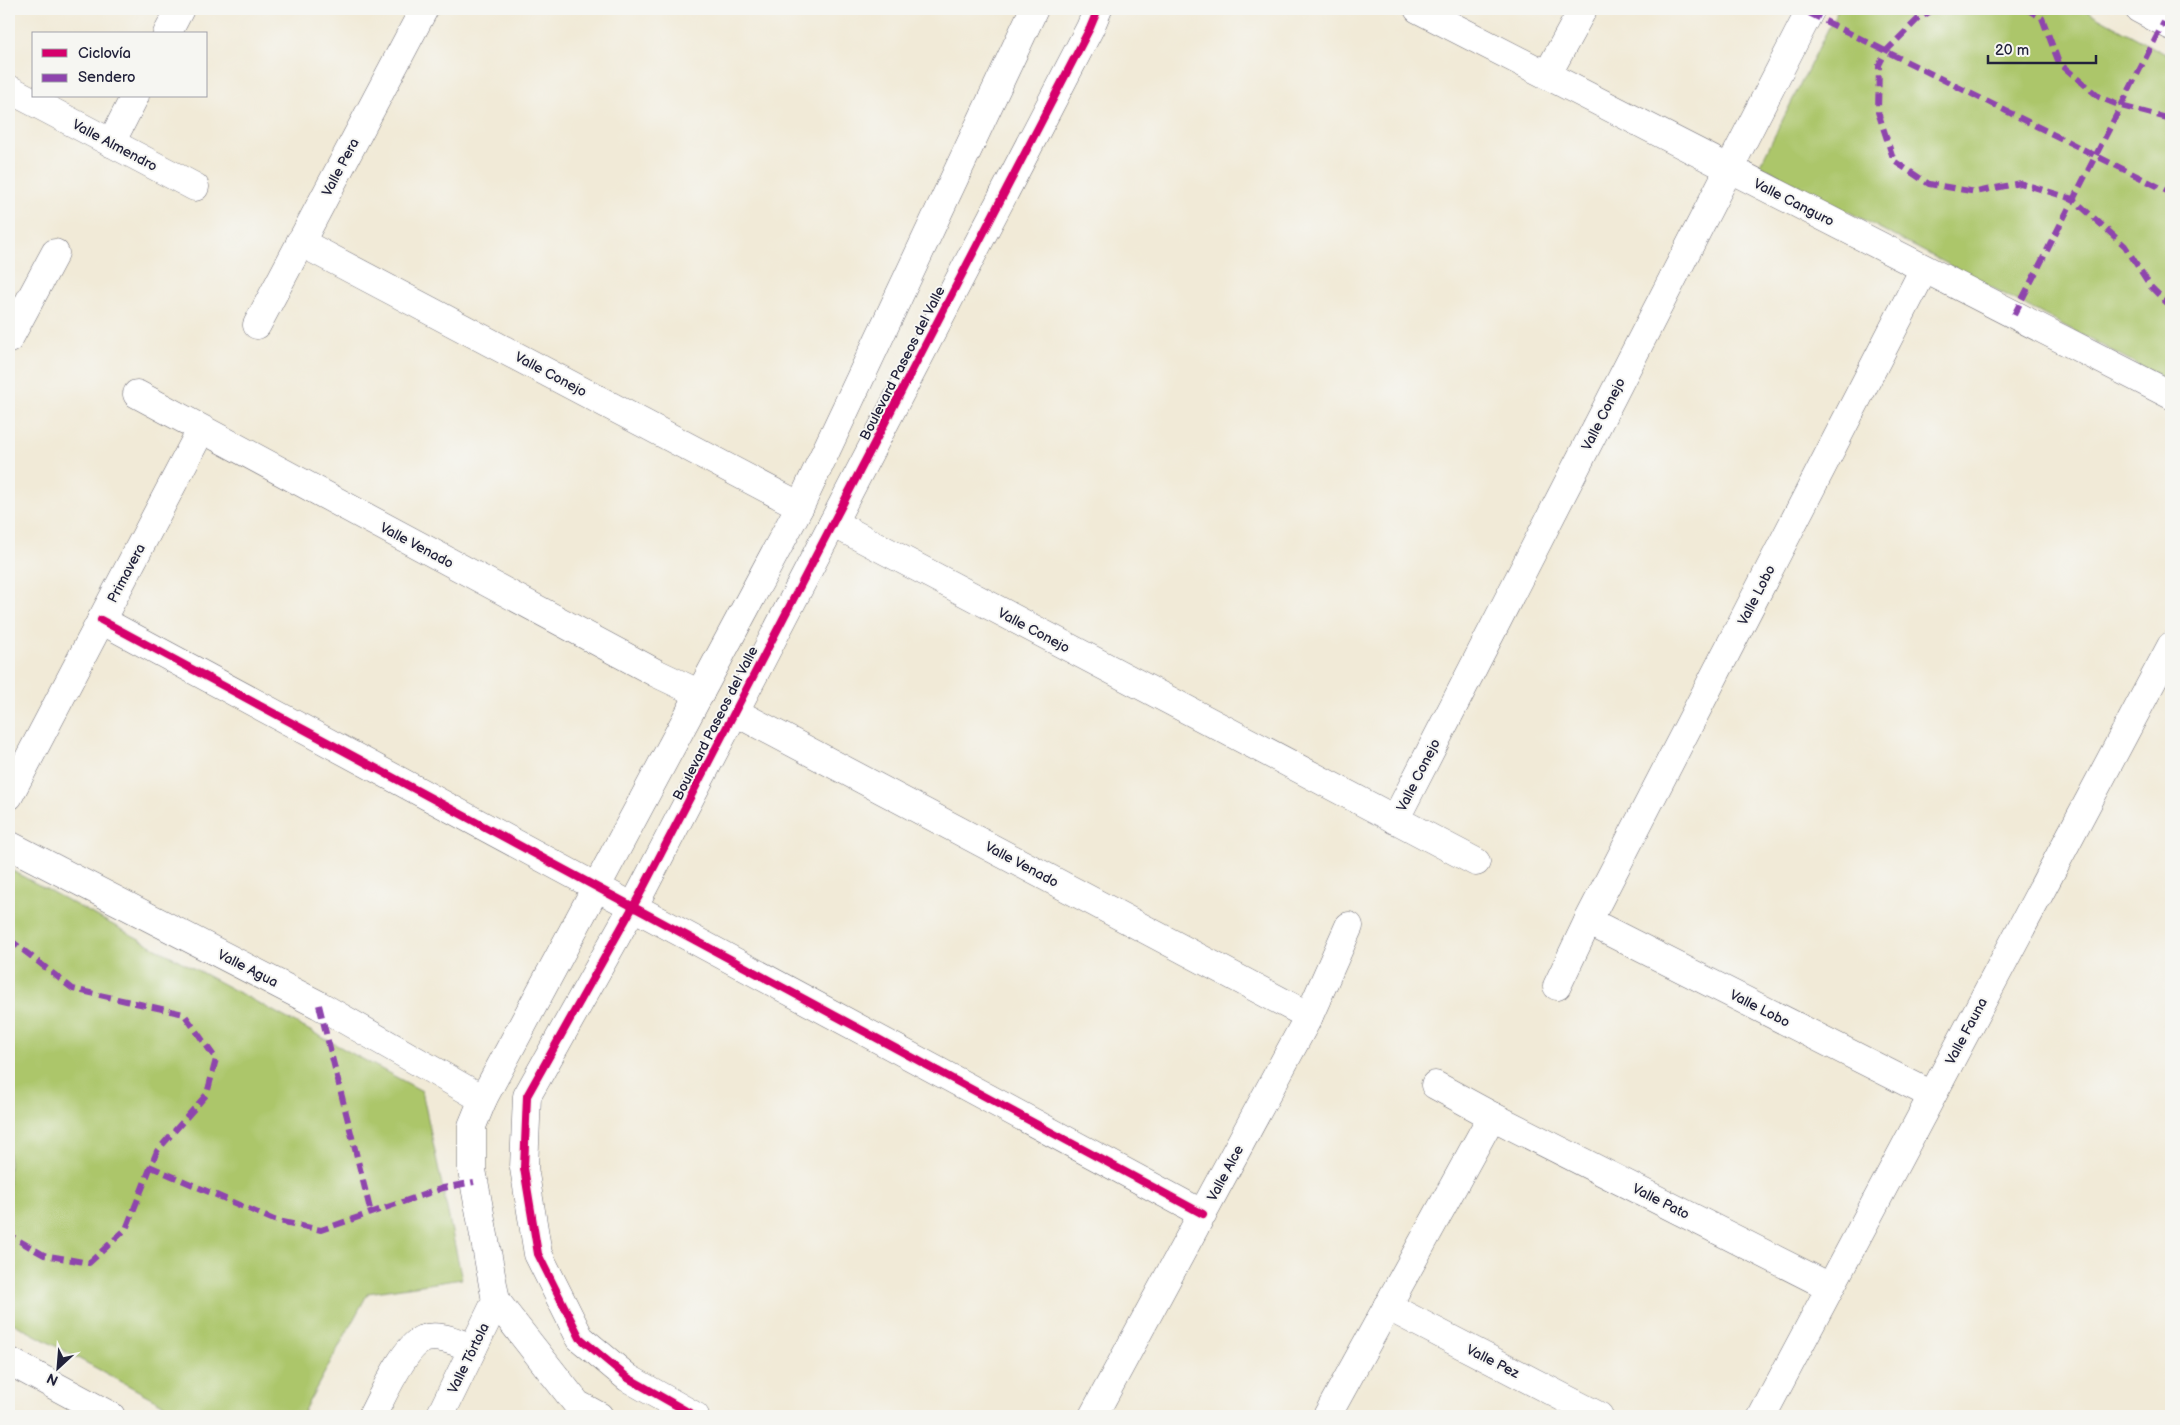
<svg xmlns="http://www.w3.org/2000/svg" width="2180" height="1425" font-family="'Balsamiq Sans',sans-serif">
<rect width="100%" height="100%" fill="#f6f6f2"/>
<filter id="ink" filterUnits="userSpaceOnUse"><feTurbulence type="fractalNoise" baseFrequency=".02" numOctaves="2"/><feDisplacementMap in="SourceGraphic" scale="10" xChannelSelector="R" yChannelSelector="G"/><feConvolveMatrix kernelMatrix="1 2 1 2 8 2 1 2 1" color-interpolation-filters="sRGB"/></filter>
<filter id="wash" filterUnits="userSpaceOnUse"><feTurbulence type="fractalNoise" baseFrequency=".0096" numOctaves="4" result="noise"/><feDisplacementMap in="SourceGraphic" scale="20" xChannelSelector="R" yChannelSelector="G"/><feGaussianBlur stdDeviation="1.12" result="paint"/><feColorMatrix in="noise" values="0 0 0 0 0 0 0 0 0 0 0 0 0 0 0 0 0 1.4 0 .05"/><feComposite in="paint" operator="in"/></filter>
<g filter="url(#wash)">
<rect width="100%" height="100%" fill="#f1ead7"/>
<!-- green -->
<g fill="#acc66b" stroke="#677453">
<path d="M1838,9h245l88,48v325l-411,-217z"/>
<path d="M9,869l413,222 40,188 -94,14 -67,123h-116l-176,-95z"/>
</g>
</g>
<g filter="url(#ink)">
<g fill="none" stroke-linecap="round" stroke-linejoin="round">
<!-- minor casing -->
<g stroke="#6a6872" stroke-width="29">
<g id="minor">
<path d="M1418,9l753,386"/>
<path d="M2139,9l32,17"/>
<path d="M167,34l13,-25"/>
<path d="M1547,75l36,-66"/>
<path d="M9,89l186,98"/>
<path d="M111,143l24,-47"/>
<path d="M300,242l500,264"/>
<path d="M257,325l167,-316"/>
<path d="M9,339l46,-86"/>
<path d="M137,394l519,279 44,21"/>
<path d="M833,523l643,339"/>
<path d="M101,620l1102,594"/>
<path d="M735,712l574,304"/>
<path d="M9,796l192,-366"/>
<path d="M1395,820l416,-811"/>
<path d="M9,845l310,160 164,94"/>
<path d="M1588,921l344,174"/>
<path d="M1557,986l31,-65 336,-652"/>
<path d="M1435,1085l57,31 338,171"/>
<path d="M1387,1306l212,110"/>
<path d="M9,1361l102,55"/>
<path d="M372,1416c10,-19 32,-69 51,-77 16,-6 35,4 50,9"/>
<path d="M440,1416l56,-115"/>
<path d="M599,1416l-22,-12 -81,-103 -24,-131v-44l11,-27 317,-593 234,-497"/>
<path d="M695,1416l-67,-38 -48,-40 -42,-84 -14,-86 3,-72 112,-200 451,-868 8,-19"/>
<path d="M1093,1416l216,-400 40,-90"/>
<path d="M1327,1416l165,-300"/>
<path d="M1762,1416l409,-770"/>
</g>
</g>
<!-- minor -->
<use href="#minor" stroke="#fff" stroke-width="28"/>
<!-- quiet -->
<g stroke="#8e44ad" stroke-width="6" stroke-dasharray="12 6" stroke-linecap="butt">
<path d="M1934,9l-16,10 -32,32 -7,14 -1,47 16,49 35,23 47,8 44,-9 53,16 52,47 26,41 20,20"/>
<path d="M2026,9l16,9 17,45 40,34 22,9 50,13"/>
<path d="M1809,13l362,180"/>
<path d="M2014,315l150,-293"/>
<path d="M9,939l64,50 111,25 32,45 -9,35 -50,57 -31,78 -37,34 -45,-8 -35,-20"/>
<path d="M319,1005l52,208"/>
<path d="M149,1166l125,54 47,10 122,-42 31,-6"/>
</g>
<!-- cycleway casing -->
<g stroke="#f6f6f2" stroke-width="11">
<g id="cycleway">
<path d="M101,620l1102,594"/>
<path d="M695,1416l-67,-38 -48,-40 -42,-84 -14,-86 3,-72 112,-200 451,-868 8,-19"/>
</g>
</g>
<!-- cycleway -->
<use href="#cycleway" stroke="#d6006c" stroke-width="8"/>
</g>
</g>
<g text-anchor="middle" stroke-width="4" stroke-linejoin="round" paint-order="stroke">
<!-- street labels -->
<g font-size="14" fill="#22223b" stroke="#f6f6f2">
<text transform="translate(115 145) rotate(28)" y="5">Valle Almendro</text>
<text transform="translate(340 167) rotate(-62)" y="5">Valle Pera</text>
<text transform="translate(1794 202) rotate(27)" y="5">Valle Canguro</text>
<text transform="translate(902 363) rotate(-63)" y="5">Boulevard Paseos del Valle</text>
<text transform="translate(551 374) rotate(28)" y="5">Valle Conejo</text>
<text transform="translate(1603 414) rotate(-63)" y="5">Valle Conejo</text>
<text transform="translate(417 545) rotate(28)" y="5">Valle Venado</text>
<text transform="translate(126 573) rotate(-62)" y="5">Primavera</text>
<text transform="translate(1756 595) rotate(-63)" y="5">Valle Lobo</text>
<text transform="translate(1034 630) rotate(28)" y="5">Valle Conejo</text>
<text transform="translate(715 723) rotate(-63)" y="5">Boulevard Paseos del Valle</text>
<text transform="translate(1418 775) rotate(-63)" y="5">Valle Conejo</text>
<text transform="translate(1022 864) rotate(28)" y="5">Valle Venado</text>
<text transform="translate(248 968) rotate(27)" y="5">Valle Agua</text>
<text transform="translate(1760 1008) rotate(27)" y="5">Valle Lobo</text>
<text transform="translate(1966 1031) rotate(-62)" y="5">Valle Fauna</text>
<text transform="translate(1225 1173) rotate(-62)" y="5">Valle Alce</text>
<text transform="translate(1661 1201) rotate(27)" y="5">Valle Pato</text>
<text transform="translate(468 1358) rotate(-64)" y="5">Valle Tórtola</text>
<text transform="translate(1493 1361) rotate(27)" y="5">Valle Pez</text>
</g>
</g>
<!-- margin -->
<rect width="2180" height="1425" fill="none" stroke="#f6f6f2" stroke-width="30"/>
<!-- legend -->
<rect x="32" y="32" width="175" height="65" fill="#f6f6f2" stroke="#a1a1a9"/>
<rect x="42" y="49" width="25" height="8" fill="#d6006c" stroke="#a1a1a9"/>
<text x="78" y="58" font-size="15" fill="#22223b">Ciclovía</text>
<rect x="42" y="74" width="25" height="8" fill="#8e44ad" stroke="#a1a1a9"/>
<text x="78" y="82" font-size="15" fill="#22223b">Sendero</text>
<!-- north arrow -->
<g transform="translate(58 1368) rotate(206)" stroke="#f6f6f2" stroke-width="4" paint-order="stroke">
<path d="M0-4L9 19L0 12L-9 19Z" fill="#22223b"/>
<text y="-8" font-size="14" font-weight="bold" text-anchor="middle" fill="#22223b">N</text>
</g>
<!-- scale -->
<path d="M1988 55v8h108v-8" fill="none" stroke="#22223b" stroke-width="2.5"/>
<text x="1995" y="55" font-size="15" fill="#22223b" stroke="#f6f6f2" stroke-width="4" paint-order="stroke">20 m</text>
</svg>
